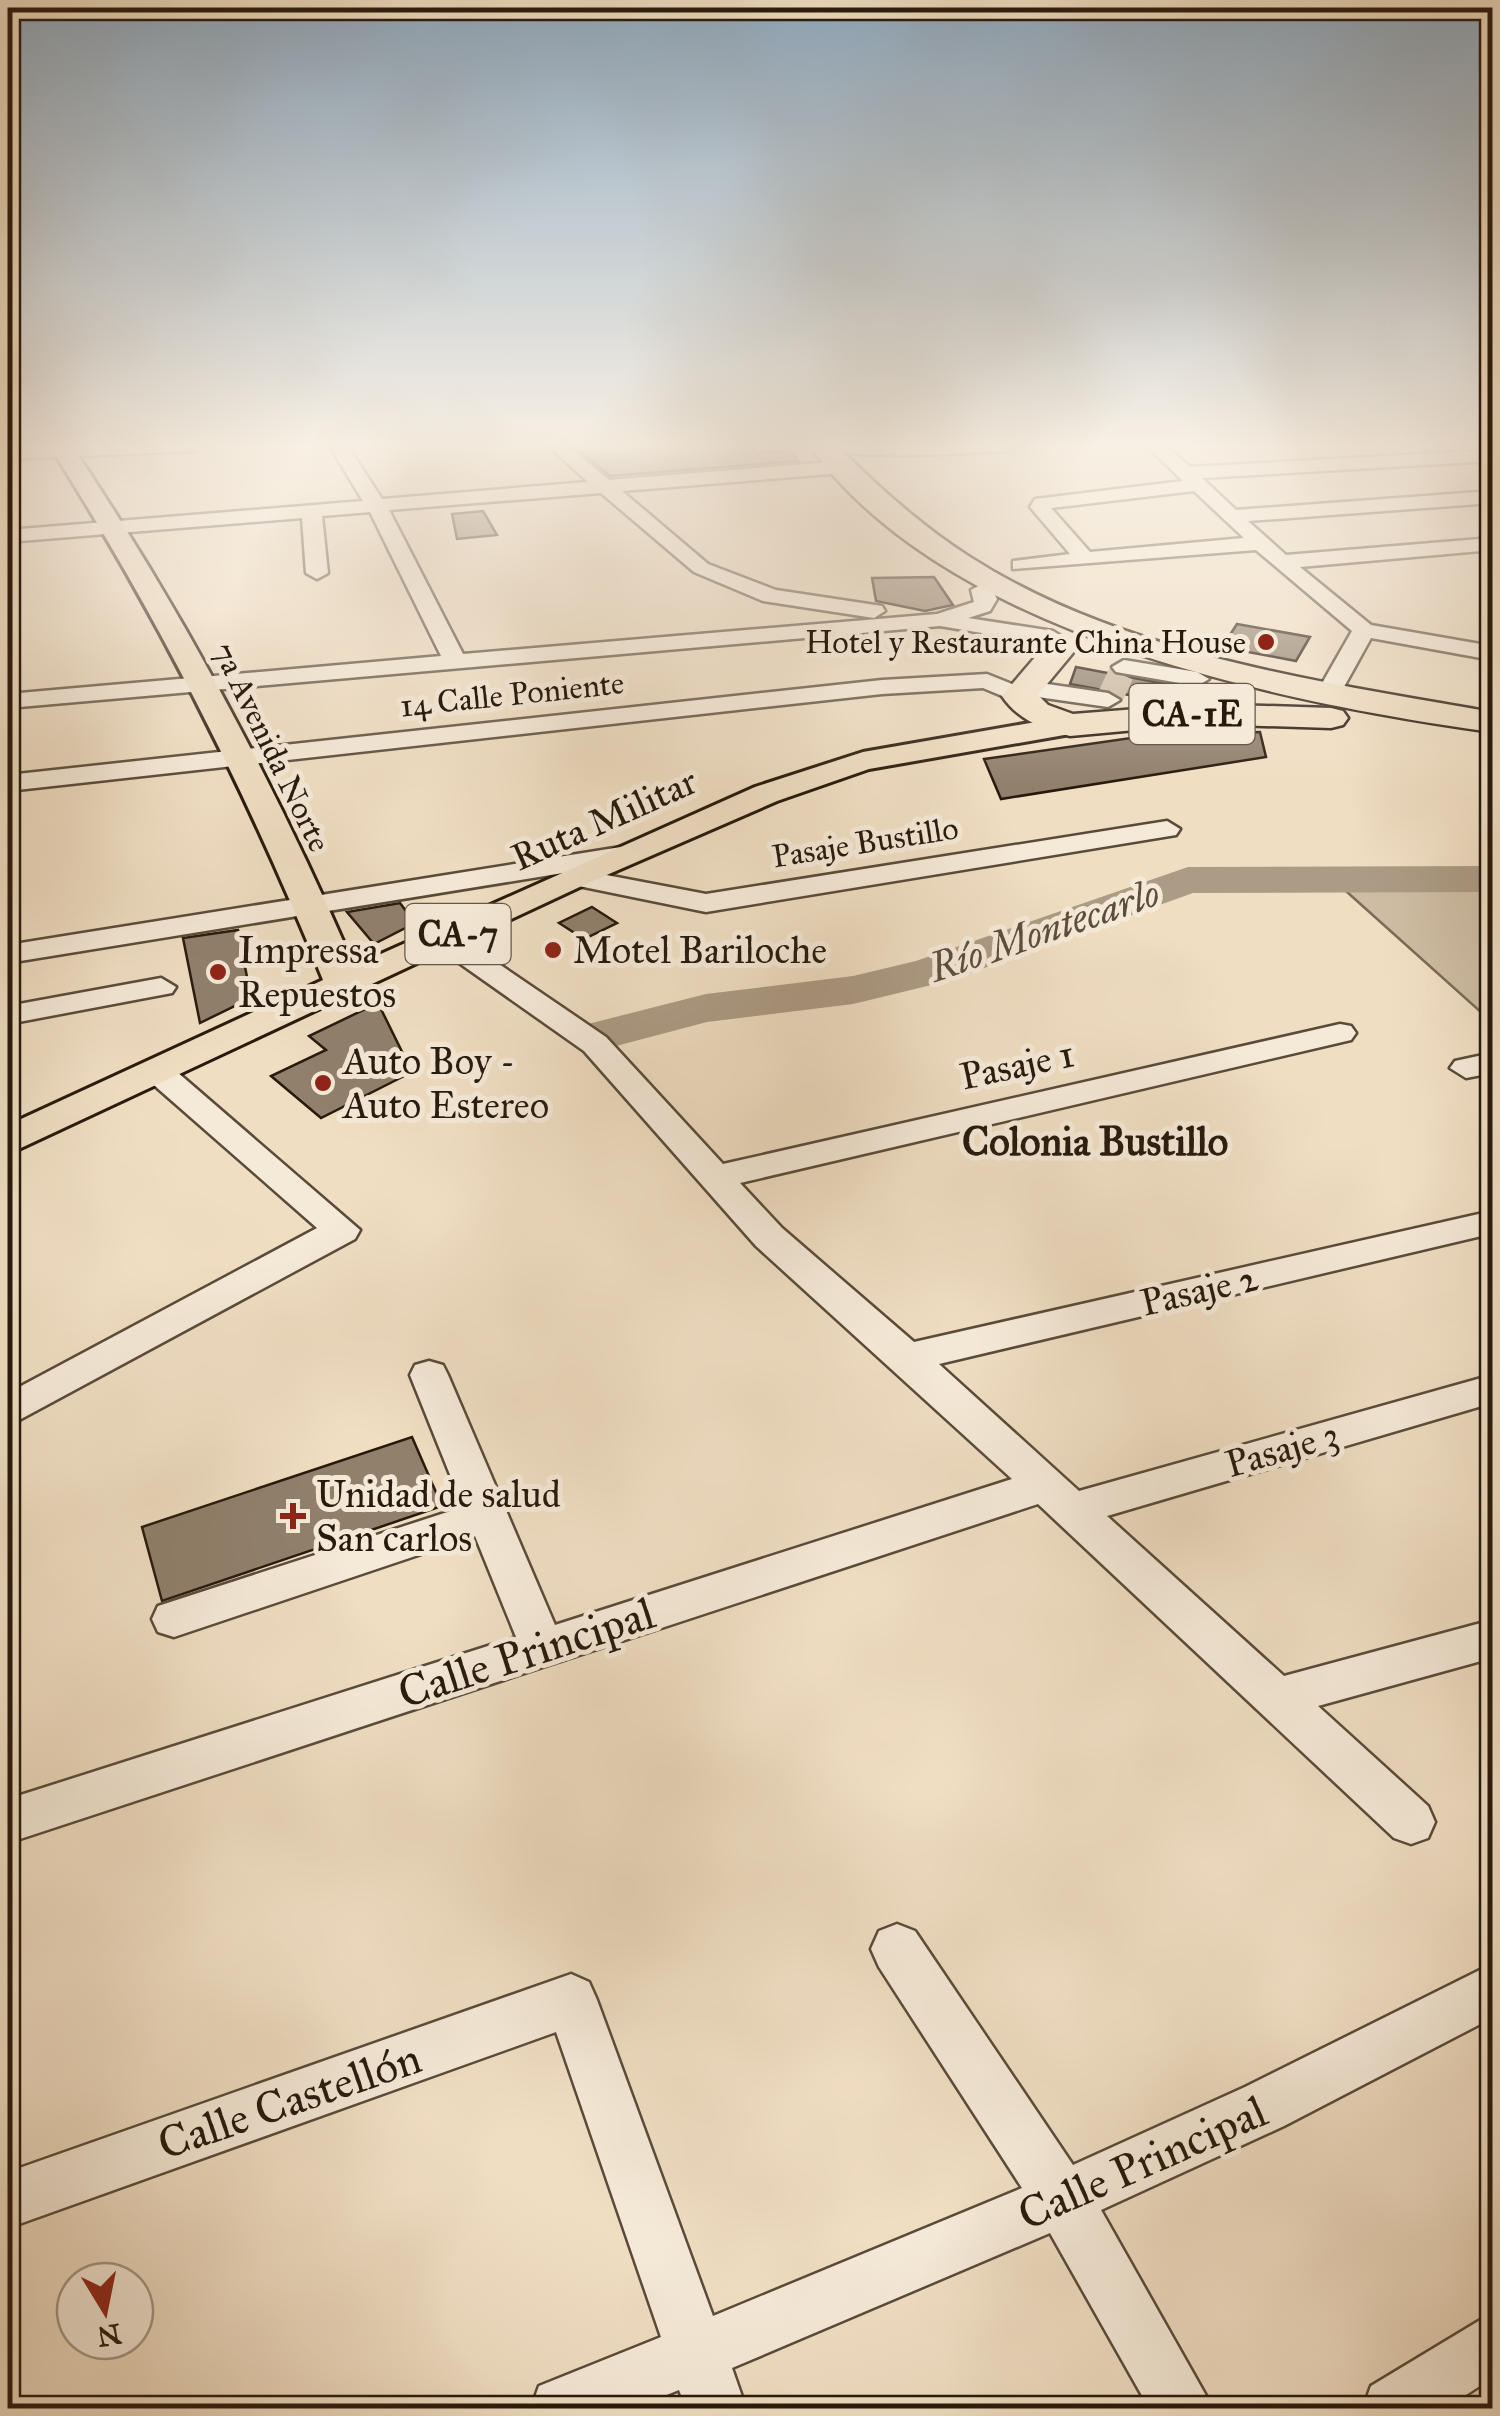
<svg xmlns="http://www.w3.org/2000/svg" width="1500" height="2416" font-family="'IM FELL Great Primer',serif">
<rect width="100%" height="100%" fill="#f0dec3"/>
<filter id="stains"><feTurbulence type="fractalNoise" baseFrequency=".002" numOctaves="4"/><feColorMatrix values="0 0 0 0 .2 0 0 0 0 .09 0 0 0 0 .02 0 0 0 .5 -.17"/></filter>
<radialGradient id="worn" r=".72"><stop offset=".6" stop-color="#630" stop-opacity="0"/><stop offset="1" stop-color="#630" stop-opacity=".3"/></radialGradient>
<!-- green -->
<path fill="#cebda4" stroke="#7a6c58" stroke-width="2.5" d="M1337,883l155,4v135z"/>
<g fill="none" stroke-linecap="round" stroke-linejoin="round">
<!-- river -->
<path fill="#ac9b85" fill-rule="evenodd" d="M1492,866v26l-299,1 -245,88 -95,23 -146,18 -106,28 -17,-5 -8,-10 8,-10 122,-31 147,-18 63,-15 272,-94z"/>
</g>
<!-- building -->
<g fill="#90806c" stroke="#271a0d" stroke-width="2.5">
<path d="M572,445h179l8,8 30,-3 9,11 -188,15z"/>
<path d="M483,511l14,24 -40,4 -5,-25z"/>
<path d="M934,577l19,28 -28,6 -49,-10 -4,-23z"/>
<path d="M1237,624l73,13 -14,24 -74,-14z"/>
<path d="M1076,667l95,18 -4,17 -97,-18z"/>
<path d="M1260,732l6,25 -265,42 -17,-40 175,-25z"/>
<path d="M400,903l15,20 -41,21 -27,-32z"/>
<path d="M592,907l25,16 -33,16 -25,-16z"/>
<path d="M238,930l13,68 -51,25 -17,-85z"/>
<path d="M378,1003l34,69 -91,46 -50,-42 55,-26 -17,-14z"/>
<path d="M412,1437l30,69 -280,95 -20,-74z"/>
</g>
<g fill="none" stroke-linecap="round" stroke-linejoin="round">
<!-- minor-tunnel -->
<path stroke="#c8b79f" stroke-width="26" stroke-dasharray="26 14" stroke-linecap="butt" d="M1111,695l10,-21"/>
<!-- minor casing -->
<g stroke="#594b3a" stroke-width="5">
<g id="minor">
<path d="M89,445h115l-9,6 -187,8v-11z"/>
<path d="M329,445h18l35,54 206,-17 -41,-37h20l42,35 234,-19 9,6 -9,6 -221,18 86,73 68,26 106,16 3,5 -11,7 -111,-17 -69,-29 -93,-79 -212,17 74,144 474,-40 37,-12 -3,-12 11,-6 8,1 7,14 -7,12 -22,7 85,13 11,7 -11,7 -113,-19 -932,82v-14l433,-38 -71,-144 -48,4 6,57 -11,6 -11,-6 -4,-55 -294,24v-12l355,-29z"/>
<path d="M825,445h192l-9,6c-35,1 -161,12 -183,-6z"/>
<path d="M1146,445h19l25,22 302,-17v11l-290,17 34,32 256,-19v12l-244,18 38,34 206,-17v12l-192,17 71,58 121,21v14l-121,-22 -31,56 -12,7 -12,-7 36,-63 -96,-81 -243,19v-8l57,-7 -40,-47 5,-8 148,-18zM1194,491l50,47 -154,14 -39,-44z"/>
<path d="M1124,660l73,12 12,7 -12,7 -81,-14 -4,-5z"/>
<path d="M987,674l30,12 10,-5 81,12 12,7 -12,7 -77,-11 -12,7 -36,-15 -101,6 -874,97v-16l874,-95z"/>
<path d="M1167,821l13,8 -4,6 -470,77 -142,-29 -1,-10 -555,90v-18l619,-99 10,2 4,6 -4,6 -57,10 126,24z"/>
<path d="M445,931l10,3 151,103 117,127 617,-140 11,2 5,7 -5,7 -611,143 42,45 132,114 578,-131 -2,23 -551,130 140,127 413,-116v28l-385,113 177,160 208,-56v38l-174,48 110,100 7,16 -7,16 -17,6 -17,-6 -356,-334 -1030,339v-44l508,-162 -41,-101 -301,101 -16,-5 -6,-13 6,-13 305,-99 -53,-132 5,-10 14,-4 14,4 5,10 107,250 457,-146 -256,-233 -172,-195 -149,-105 -5,-6z"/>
<path d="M161,978l15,9 -4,6 -164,31v-18z"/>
<path d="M1492,1053v20l-26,5 -16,-10 5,-7z"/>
<path d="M158,1062l11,3 191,165 -5,9 -347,187v-33l309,-165 -170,-149 -5,-7z"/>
<path d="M897,1924l18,7 158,234 172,-78 247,-123v54l-208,108 -183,84 112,198h-64l-99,-175 -318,135 14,40h-60l-7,-18 -45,18h-103l8,-22 122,-49 -105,-305 -548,196v-56l563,-198 18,8 8,18 116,316 309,-128 -143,-221 -8,-18 8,-18z"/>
<path d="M1492,2313v65l-46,30h-83l8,-22z"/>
</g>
</g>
<!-- major casing -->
<g stroke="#271a0d" stroke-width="6">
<path id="major" d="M49,445h22c111,165 203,337 283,521l401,-179 108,-35 207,-36 15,9 -15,9 -201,35 -92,32 -191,83 -578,270v-29l315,-145c-76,-188 -165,-364 -274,-535z"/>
</g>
<!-- highway casing -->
<g stroke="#271a0d" stroke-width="5">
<g id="highway">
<path d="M809,445h27c41,41 85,81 134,112 153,98 347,124 522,155v20c-216,-30 -548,-98 -683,-287z"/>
<path d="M1061,638l16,10 -39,47 10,10 25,9 128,-10 130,4 12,3 5,7 -5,7 -12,3 -130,-4 -131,12c-27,-7 -52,-16 -68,-40l47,-55z"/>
</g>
</g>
<!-- minor -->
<use href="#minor" fill="#f5ead8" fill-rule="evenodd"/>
<!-- major -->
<use href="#major" fill="#f0dec3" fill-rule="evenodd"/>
<!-- highway -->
<use href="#highway" fill="#f0dec3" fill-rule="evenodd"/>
</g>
<!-- sky -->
<linearGradient id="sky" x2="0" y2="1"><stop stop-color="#90aac0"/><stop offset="0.57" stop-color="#f8f0e4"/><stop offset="1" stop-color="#f8f0e4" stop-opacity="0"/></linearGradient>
<rect width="1500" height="783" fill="url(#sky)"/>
<!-- markers -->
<g fill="#8f2418" stroke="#f5ead8" stroke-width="4">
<circle cx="1266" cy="642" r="10"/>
<circle cx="553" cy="950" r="10"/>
<circle cx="218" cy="972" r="10"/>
<circle cx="323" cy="1083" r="10"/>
<path d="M288 1501h10v10h10v10h-10v10h-10v-10h-10v-10h10z"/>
</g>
<g text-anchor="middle" stroke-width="10" stroke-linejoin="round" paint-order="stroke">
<!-- far-poi labels -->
<g font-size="32" fill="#271a0d" stroke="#f5ead8" text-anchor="end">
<text x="1246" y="653">Hotel y Restaurante China House</text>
</g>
<!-- far-street labels -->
<g font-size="32" fill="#271a0d" stroke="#f5ead8">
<text transform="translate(512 694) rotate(-6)" y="11">14 Calle Poniente</text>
<text transform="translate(272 747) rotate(64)" y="11">7a Avenida Norte</text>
<text transform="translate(865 842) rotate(-9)" y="11">Pasaje Bustillo</text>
</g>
<!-- shield labels -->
<g fill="#f5ead8" stroke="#65584a" stroke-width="2.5">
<rect x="1129.5" y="684" width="125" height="60" rx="8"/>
<rect x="405.5" y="904" width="105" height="60" rx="8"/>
</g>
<g font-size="35" font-weight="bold" fill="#271a0d">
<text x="1192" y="726">CA-1E</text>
<text x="458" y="946">CA-7</text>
</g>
<!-- street labels -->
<g font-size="38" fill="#271a0d" stroke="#f5ead8">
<text transform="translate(604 819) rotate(-24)" y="13">Ruta Militar</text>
<text transform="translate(1017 1065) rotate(-12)" y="13">Pasaje 1</text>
<text transform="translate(1199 1290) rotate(-13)" y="13">Pasaje 2</text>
<text transform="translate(1282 1449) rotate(-16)" y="13">Pasaje 3</text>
</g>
<!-- poi labels -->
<g font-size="38" fill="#271a0d" stroke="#f5ead8" text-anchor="start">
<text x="238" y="963">Impressa<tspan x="238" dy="44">Repuestos</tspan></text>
<text x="573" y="963">Motel Bariloche</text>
<text x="343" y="1074">Auto Boy -<tspan x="343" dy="44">Auto Estereo</tspan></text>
<text x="316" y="1507">Unidad de salud<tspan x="316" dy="44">San carlos</tspan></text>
</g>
<!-- water labels -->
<g font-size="40" font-style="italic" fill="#5c4e3d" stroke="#f5ead8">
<text transform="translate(1044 930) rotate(-19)" y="14">Río Montecarlo</text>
</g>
<!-- neighbourhood labels -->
<g font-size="40" font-weight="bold" fill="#271a0d" stroke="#f5ead8">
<text x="1095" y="1155">Colonia Bustillo</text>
</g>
<!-- near-street labels -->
<g font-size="45" fill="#271a0d" stroke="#f5ead8">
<text transform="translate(526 1652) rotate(-18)" y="16">Calle Principal</text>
<text transform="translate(289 2100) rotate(-19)" y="16">Calle Castellón</text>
<text transform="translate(1142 2162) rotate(-24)" y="16">Calle Principal</text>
</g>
</g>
<!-- margin -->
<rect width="1500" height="2416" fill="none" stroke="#f0dec3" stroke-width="40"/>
<rect x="10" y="10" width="1480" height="2396" fill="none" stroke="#271a0d" stroke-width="5"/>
<rect x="20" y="20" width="1460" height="2376" fill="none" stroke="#271a0d" stroke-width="2.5"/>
<!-- north arrow -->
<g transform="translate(105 2311) rotate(170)"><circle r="48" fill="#f5ead8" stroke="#a39787" stroke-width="2.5"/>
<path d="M0-8L18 38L0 25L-18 38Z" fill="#8f2418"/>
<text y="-15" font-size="28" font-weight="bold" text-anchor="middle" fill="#271a0d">N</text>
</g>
<rect width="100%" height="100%" filter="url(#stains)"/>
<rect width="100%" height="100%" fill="url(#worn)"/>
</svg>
